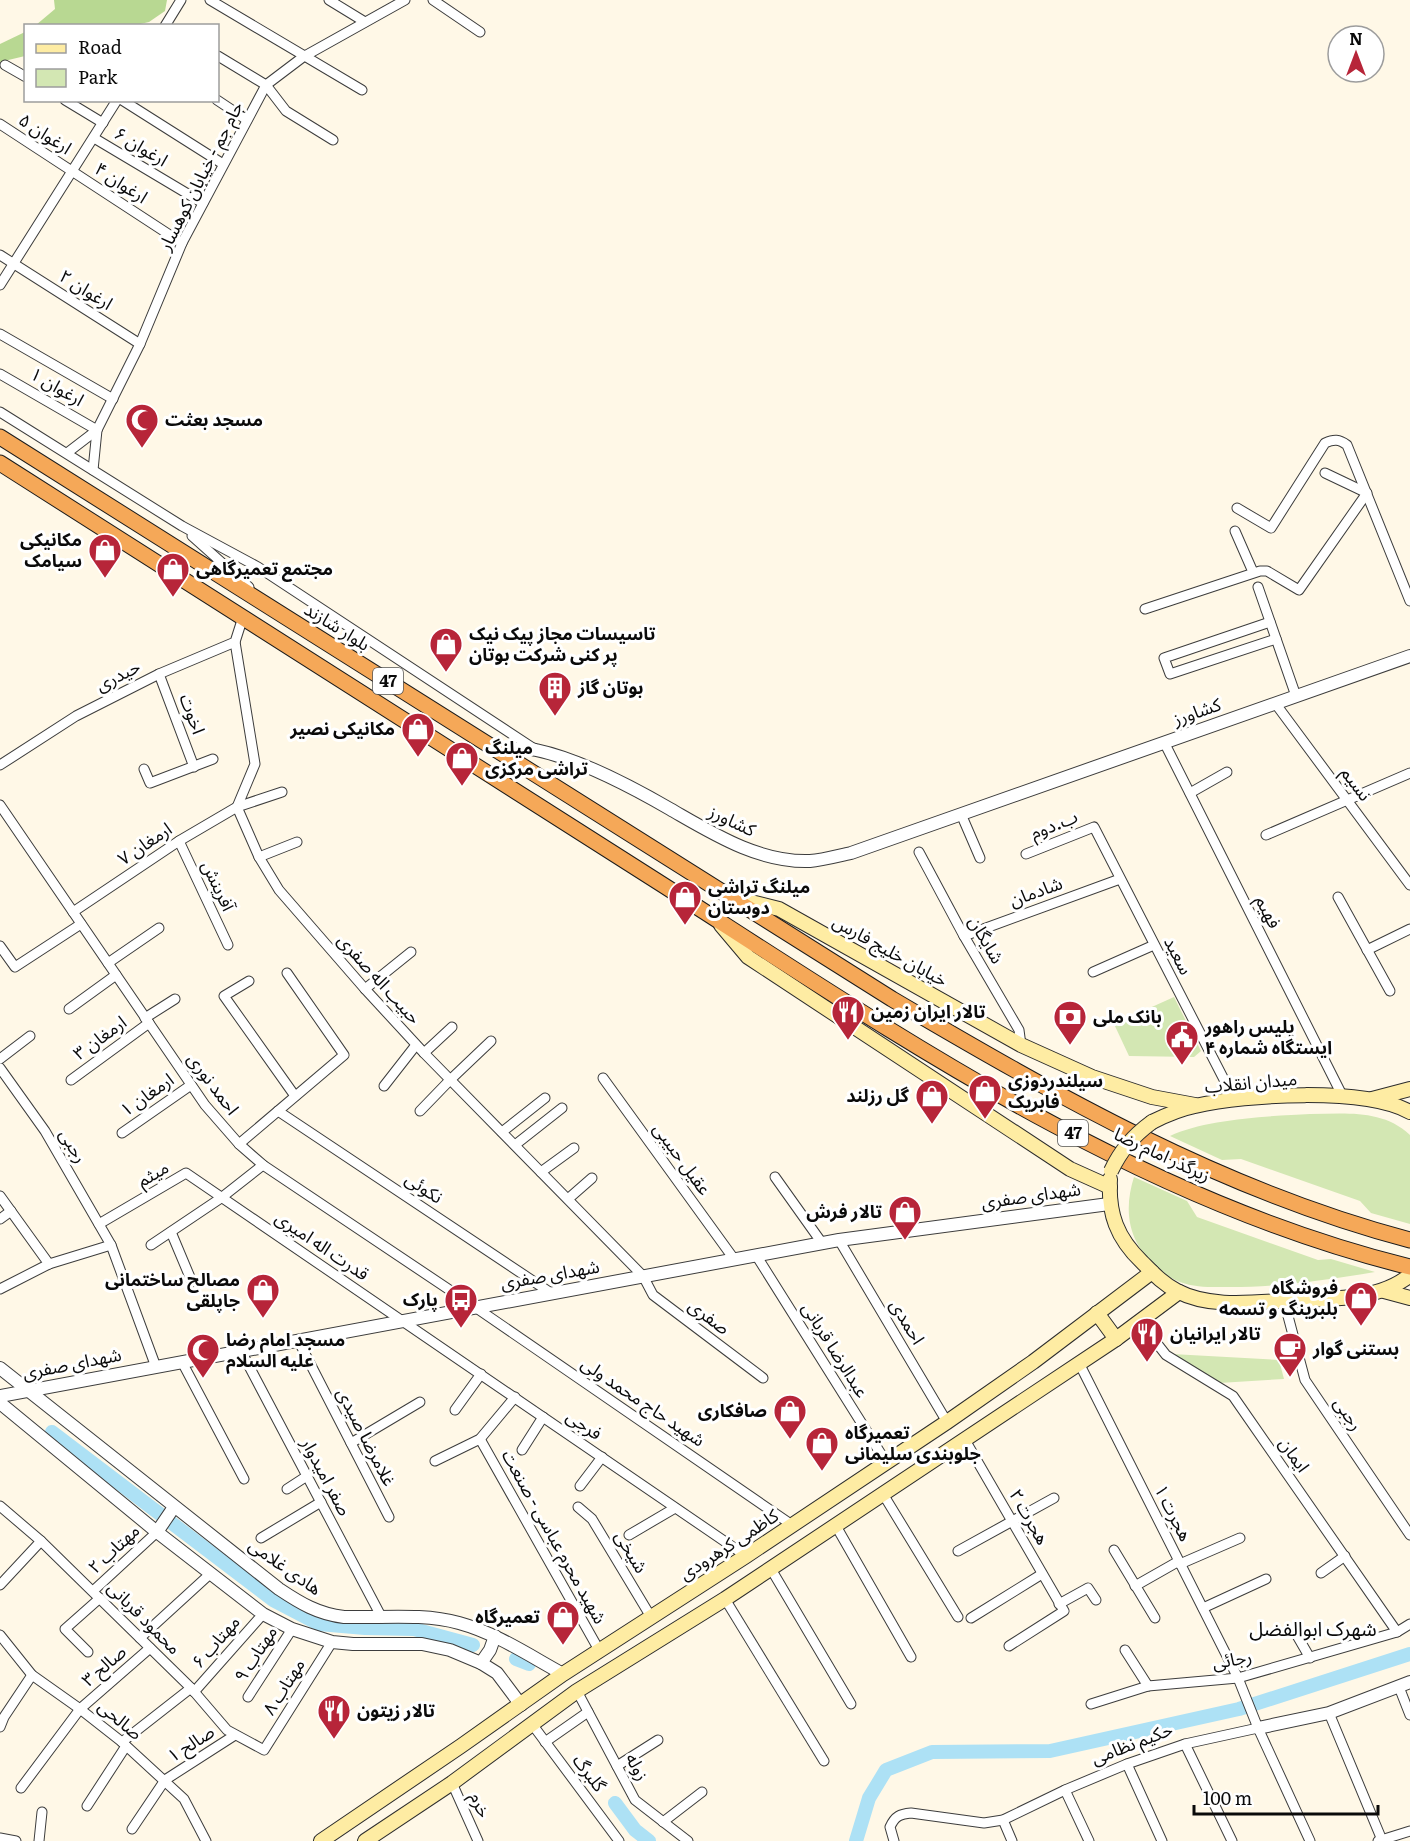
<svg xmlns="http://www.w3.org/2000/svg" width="1410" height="1841" font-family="Literata,'Noto Sans Arabic',serif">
<rect width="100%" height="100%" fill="#fff8e7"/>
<!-- green -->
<g fill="#d3e7b3">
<path d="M1174,997l27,54 -7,6 -65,-1 -15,-32z"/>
<path d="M1310,1114c36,0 72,-5 100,21v89l-39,-11 -11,-12 -119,-42 -19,1 -52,-24c35,-17 101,-20 140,-22z"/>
<path d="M1134,1177l53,24 10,16 121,43 13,-1 44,13c-49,8 -96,15 -145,15 -17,0 -34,1 -50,-5 -19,-7 -34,-21 -43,-39 -11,-21 -10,-44 -3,-66z"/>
<path d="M1172,1354l107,6 5,19 -65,4z"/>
</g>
<!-- forest -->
<g fill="#b8d892">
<path d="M54,0h113l-2,11 -16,11 -13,3h-100l19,-16z"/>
<path d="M25,32v24l-25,6v-18z"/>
</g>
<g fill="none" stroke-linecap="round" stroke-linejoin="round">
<!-- canal -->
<g stroke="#ade1f5" stroke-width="14">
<path d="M52,1432l221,168 46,24 46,4 49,1 59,16"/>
<path d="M516,1659l13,5"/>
<path d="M615,1803l20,27 14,11"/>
<path d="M856,1841l13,-43 17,-28 46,-18 118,-1 189,-42 171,-55"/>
</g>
<!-- minor casing -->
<g stroke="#3d3d3d" stroke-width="11">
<g id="minor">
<path d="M210,0l152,90"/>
<path d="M329,0l36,22"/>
<path d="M433,0l47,32"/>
<path d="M165,26l16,-26"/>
<path d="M218,56l48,29 20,26 47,29"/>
<path d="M5,65l21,12"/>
<path d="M65,100l38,23"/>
<path d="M122,100l101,64"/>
<path d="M217,100l30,20"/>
<path d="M0,124l182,119"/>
<path d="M94,138l109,65"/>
<path d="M0,255l140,89"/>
<path d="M0,285l117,-185"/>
<path d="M0,334l113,65"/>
<path d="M0,374l97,56"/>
<path d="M0,412l182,114 76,41 275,181"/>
<path d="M67,453l30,-23"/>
<path d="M93,470l4,-40 43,-86 42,-101 84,-158 37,-28 102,-57"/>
<path d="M1237,508l34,20 54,-85c9,-4 14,-4 22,2l63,156"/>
<path d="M1235,531l18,41"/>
<path d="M192,536l57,51"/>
<path d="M1258,587l38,109"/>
<path d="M1145,609l115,-38h7l32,19 68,-97 -42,-20"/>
<path d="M1270,622l-106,36 6,16 106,-35"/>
<path d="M235,642l20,122 -18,43 22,50 20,33 86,99 59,64 219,223 10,19 110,83"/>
<path d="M159,674l35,93"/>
<path d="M1275,703l135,182"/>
<path d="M1164,742l179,355"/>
<path d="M0,765l76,-49 83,-42 76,-32 8,-25"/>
<path d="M144,769l6,14 63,-24"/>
<path d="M1190,793l37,-21"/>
<path d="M0,805l205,300 34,39 24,21 212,142 317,218"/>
<path d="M961,814l19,44"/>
<path d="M1266,835l144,-62"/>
<path d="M179,841l49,104"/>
<path d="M919,852l45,84 55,94 2,15"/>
<path d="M1026,854l68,-27 140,272"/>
<path d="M259,857l38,-15"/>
<path d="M1338,897l52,94"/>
<path d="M73,912l106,-71 58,-34 45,-15"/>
<path d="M964,936l156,-57"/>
<path d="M0,946l15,21 66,-43"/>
<path d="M1367,950l43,-21"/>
<path d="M108,963l51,-35"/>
<path d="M1093,972l61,-27"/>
<path d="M249,981l-25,15 71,100"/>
<path d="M365,989l46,-37"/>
<path d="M69,1009l47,-34"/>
<path d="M145,1018l30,-19"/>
<path d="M424,1053l28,-26"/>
<path d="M0,1059l30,-23"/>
<path d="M0,1068l45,63 66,114 45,122"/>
<path d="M603,1078l131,181"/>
<path d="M71,1080l78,-57"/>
<path d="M384,1086l32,-41"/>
<path d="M278,1111l273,182"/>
<path d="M420,1111l30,-31 41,-39"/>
<path d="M502,1132l43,-34"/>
<path d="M122,1133l69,-48"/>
<path d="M239,1144l105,-89 -57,-82"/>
<path d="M515,1145l47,-37"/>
<path d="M541,1172l33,-24"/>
<path d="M775,1177l47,66"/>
<path d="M0,1196l49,68"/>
<path d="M568,1199l24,-21"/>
<path d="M0,1219l11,-8"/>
<path d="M99,1224l87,-51 560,383"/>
<path d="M171,1232l21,50"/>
<path d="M839,1240l108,182"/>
<path d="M151,1245l70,-47 42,-33"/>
<path d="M756,1255l130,207"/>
<path d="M0,1289l49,-25 62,-19"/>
<path d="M1284,1301l21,79 105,155"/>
<path d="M1145,1319l10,22 11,14 67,41 164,236"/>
<path d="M298,1340l91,177"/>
<path d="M241,1351l141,267"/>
<path d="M182,1362l62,117"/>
<path d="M1079,1363l159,315 20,50 52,113"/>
<path d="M455,1410l26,-36"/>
<path d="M480,1439l119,211"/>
<path d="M965,1440l99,171 -55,35"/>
<path d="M351,1443l69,-41"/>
<path d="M522,1450l21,-33"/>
<path d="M435,1461l45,-22 35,-42"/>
<path d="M580,1486l22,-29"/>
<path d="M287,1489l20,-13"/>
<path d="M883,1494l75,123"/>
<path d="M0,1506l41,35 150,147 36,42 37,20 68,-108"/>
<path d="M578,1507l14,12 59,98"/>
<path d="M836,1526l75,131"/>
<path d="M629,1535l46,-27"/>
<path d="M261,1538l60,-36"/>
<path d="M1114,1550l41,68"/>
<path d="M958,1551l96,-53"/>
<path d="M1180,1564l60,-26"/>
<path d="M771,1569l80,135"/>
<path d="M1321,1573l24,-17"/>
<path d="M0,1585l41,-44"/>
<path d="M1135,1586l44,-25"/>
<path d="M93,1591l64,-59"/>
<path d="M725,1599l99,162"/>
<path d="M1059,1604l29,-16 8,12"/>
<path d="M1203,1608l63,-29"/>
<path d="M971,1618l71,-44"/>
<path d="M1295,1632l15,26"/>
<path d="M0,1635l32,40 48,34 42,33 62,57 22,42"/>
<path d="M140,1638l70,-64"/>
<path d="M1125,1650l23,36"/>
<path d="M88,1652l-23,-23 35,-31"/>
<path d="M1399,1687l11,28"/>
<path d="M577,1691l58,109 53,41"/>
<path d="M194,1692l69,-78"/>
<path d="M248,1697l44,-68"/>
<path d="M1091,1704l57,-18 90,-8 159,-46 13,-8"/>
<path d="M1329,1713l53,127"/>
<path d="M532,1724l87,117"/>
<path d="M0,1727l4,-10 28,-42"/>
<path d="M122,1742l69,-54"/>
<path d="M545,1742l43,-30"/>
<path d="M1185,1744l47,97"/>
<path d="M1127,1764l35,77"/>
<path d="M617,1766l41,-26"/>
<path d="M452,1783l26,58"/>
<path d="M21,1788l59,-79 70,-61"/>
<path d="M1065,1790l24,51"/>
<path d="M87,1806l39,-60"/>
<path d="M1003,1820l9,21"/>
<path d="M663,1822l39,-30"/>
<path d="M132,1829l33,-49 70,-45"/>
<path d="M0,1838l16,3"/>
<path d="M39,1841l3,-29"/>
<path d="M894,1841l-4,-14c5,-11 10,-13 21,-14l73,10 19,-3 62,-30 62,-26 58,-20 73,-16"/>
<path d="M1378,1841l32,-10"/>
</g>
</g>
<!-- tertiary casing -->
<g stroke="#3d3d3d" stroke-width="14">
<g id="tertiary">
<path d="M495,749c13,0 29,-2 41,1 43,9 96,37 134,59 42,24 89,54 140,52 13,-1 27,-5 41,-8l559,-197"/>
<path d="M0,1368l279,221c21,14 39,25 65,28 38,1 79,-4 115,6 37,10 71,33 104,51"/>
<path d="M0,1396l839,-156 270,-36"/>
<path d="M0,1403l157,129 106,82 29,15 40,13 21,2h69l28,6 31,13 16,10 24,32"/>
<path d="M157,1532l17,-25"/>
<path d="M481,1663l9,-13 5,-14"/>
<path d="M1258,1728l71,-15 81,-31"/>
</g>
</g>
<!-- secondary casing -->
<g stroke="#2c2c2c" stroke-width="16">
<g id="secondary">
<path d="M735,898l44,11 242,136 71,32 60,20 43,8"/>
<path d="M721,925l27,32 322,212 40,18"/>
<path d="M1372,1099l38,-10"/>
<path d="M1152,1122c14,-7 28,-13 43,-16 52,-12 169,-19 215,6"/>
<path d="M1110,1179c-2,35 7,59 32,83 11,11 21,22 35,29 36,19 84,10 123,9 35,-1 82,-1 110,-25"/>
<path d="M1384,1291l26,7"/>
<path d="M1097,1313l19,26"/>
<path d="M321,1841l140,-95 102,-72 183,-118 201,-134 86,-60 119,-90"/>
<path d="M365,1841l87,-58 125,-92 148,-92 391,-260 63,-47"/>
</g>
</g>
<!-- trunk casing -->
<g stroke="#1b1b1b" stroke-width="17">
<g id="trunk">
<path d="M0,437l892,562c165,97 331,192 518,241"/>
<path d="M0,463c221,140 442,281 663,422 234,150 473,315 747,382"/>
</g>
</g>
<!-- minor -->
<use href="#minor" stroke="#fff" stroke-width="9"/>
<!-- tertiary -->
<use href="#tertiary" stroke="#fff" stroke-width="12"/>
<!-- secondary -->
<use href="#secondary" stroke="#feeca3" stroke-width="14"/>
<!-- trunk -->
<use href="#trunk" stroke="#f5a858" stroke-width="15"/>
<!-- secondary-bridge casing -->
<g stroke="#2c2c2c" stroke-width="16" stroke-linecap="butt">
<path id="secondary-bridge" d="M1111,1171c10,-21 22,-35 41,-49"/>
</g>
<!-- secondary-bridge -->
<use href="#secondary-bridge" stroke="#feeca3" stroke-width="14"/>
</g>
<!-- icons -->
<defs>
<g id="mosque-pin" transform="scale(1.725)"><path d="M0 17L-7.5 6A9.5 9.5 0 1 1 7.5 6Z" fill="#b72539" stroke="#fff"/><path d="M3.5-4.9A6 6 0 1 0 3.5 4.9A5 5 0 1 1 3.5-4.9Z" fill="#fff"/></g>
<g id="shop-pin" transform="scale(1.725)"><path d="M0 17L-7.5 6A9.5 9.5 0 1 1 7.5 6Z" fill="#b72539" stroke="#fff"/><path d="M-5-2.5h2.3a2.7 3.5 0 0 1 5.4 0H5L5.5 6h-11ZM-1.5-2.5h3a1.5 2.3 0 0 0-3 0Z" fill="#fff"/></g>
<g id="building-pin" transform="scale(1.725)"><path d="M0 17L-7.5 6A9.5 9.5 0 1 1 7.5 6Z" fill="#b72539" stroke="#fff"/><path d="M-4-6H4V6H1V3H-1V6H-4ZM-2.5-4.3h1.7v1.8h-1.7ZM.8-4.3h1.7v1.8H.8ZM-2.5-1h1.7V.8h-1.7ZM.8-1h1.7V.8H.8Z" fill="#fff"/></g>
<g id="restaurant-pin" transform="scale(1.725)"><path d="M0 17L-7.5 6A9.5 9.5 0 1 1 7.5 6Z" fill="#b72539" stroke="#fff"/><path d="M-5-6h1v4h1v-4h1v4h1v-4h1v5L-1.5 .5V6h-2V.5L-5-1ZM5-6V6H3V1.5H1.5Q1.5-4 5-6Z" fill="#fff"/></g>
<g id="bank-pin" transform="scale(1.725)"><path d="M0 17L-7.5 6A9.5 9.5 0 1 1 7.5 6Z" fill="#b72539" stroke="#fff"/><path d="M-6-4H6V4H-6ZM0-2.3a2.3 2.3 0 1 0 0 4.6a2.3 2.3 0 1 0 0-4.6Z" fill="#fff"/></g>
<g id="civic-pin" transform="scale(1.725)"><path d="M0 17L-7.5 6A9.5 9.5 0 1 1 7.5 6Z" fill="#b72539" stroke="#fff"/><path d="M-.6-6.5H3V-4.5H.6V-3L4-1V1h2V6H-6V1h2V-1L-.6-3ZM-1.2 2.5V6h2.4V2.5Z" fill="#fff"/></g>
<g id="bus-pin" transform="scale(1.725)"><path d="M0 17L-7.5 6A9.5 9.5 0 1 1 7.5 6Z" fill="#b72539" stroke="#fff"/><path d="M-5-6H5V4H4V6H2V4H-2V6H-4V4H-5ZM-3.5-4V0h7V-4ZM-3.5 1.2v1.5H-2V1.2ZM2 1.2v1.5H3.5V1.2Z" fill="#fff"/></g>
<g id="cafe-pin" transform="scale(1.725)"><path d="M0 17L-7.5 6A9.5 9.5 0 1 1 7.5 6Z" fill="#b72539" stroke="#fff"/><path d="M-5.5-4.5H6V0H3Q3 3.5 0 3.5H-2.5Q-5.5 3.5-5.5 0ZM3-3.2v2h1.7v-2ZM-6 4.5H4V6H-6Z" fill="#fff"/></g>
</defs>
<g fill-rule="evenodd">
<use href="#mosque-pin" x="142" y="420"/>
<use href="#shop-pin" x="105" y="550"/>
<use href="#shop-pin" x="173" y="569"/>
<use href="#shop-pin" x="446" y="644"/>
<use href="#building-pin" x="555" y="688"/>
<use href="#shop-pin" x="418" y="729"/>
<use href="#shop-pin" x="462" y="758"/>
<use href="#shop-pin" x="685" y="897"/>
<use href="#restaurant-pin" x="848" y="1012"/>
<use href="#bank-pin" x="1070" y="1017"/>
<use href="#civic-pin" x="1182" y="1037"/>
<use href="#shop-pin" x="985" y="1091"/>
<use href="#shop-pin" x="932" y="1096"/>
<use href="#shop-pin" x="905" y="1212"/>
<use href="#shop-pin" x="263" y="1290"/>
<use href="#shop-pin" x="1361" y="1298"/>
<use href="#bus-pin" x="461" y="1300"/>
<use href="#restaurant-pin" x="1147" y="1334"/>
<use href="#cafe-pin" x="1290" y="1349"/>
<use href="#mosque-pin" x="203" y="1350"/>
<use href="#shop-pin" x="790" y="1411"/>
<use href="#shop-pin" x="822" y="1443"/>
<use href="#shop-pin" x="563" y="1617"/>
<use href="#restaurant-pin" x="334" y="1711"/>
</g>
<g text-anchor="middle" stroke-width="6" stroke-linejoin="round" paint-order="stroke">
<!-- shield labels -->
<g fill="#fff" stroke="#545454" stroke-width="1.5">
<rect x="373" y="668" width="30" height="26" rx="4.5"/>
<rect x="1058" y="1120" width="30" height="26" rx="4.5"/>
</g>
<g font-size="16" font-weight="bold" fill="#0a0a0a">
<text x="388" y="687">47</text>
<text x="1073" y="1139">47</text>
</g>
<!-- street labels -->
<g font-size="18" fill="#0a0a0a" stroke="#fff">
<text transform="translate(45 134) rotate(33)" y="6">ارغوان ۵</text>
<text transform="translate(141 147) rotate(31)" y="6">ارغوان ۶</text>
<text transform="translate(201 176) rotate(-63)" y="6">جام جم - خیابان کوهسار</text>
<text transform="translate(121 183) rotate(33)" y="6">ارغوان ۴</text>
<text transform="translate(86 290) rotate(32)" y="6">ارغوان ۲</text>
<text transform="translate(57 387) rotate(30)" y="6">ارغوان ۱</text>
<text transform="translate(337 627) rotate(32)" y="6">بلوار شازند</text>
<text transform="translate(118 676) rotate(-27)" y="6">حیدری</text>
<text transform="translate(1197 712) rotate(-19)" y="6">کشاورز</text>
<text transform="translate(192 714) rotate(70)" y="6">اخوت</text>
<text transform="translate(1356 784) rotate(53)" y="6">نسیم</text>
<text transform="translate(732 821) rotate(25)" y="6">کشاورز</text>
<text transform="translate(1054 825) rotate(-22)" y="6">ب.دوم</text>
<text transform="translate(145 844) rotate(-34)" y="6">ارمغان ۷</text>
<text transform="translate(218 886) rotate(65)" y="6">آفرینش</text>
<text transform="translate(1036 892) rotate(-20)" y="6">شادمان</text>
<text transform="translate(1268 912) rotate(63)" y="6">فهیم</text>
<text transform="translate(986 940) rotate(60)" y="6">شایگان</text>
<text transform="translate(890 951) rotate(29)" y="6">خیابان خلیج فارس</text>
<text transform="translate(1178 956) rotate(63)" y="6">سعید</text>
<text transform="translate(379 979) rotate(48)" y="6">حبیب اله صفری</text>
<text transform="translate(100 1038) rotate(-36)" y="6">ارمغان ۳</text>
<text transform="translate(1251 1083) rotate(-5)" y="6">میدان انقلاب</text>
<text transform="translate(213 1084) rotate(53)" y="6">احمد نوری</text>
<text transform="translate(147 1095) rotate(-35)" y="6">ارمغان ۱</text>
<text transform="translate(73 1146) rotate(60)" y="6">رجبی</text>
<text transform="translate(1162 1155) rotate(25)" y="6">زیرگذر امام رضا</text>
<text transform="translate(682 1159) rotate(54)" y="6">عقیل حبیبی</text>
<text transform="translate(153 1174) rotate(-30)" y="6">میثم</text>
<text transform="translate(424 1188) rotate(34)" y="6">نکوئی</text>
<text transform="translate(1031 1196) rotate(-8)" y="6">شهدای صفری</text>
<text transform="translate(322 1246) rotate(34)" y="6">قدرت اله امیری</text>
<text transform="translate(550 1275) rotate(-10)" y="6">شهدای صفری</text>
<text transform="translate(709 1317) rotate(37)" y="6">صفری</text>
<text transform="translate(907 1322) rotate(59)" y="6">احمدی</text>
<text transform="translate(835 1350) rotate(58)" y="6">عبدالرضا قربانی</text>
<text transform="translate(72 1364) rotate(-11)" y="6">شهدای صفری</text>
<text transform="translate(643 1402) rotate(34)" y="6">شهید حاج محمد ولی</text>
<text transform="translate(1348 1414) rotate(56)" y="6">رجبی</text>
<text transform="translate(584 1425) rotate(34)" y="6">فرجی</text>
<text transform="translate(366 1437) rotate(63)" y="6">غلامرضا صیدی</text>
<text transform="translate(1294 1455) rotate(55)" y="6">ایمان</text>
<text transform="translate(326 1477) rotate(62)" y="6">صفر امیدوار</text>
<text transform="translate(1173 1513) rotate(63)" y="6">هجرت ۱</text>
<text transform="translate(1029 1517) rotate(60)" y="6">هجرت ۲</text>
<text transform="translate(554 1537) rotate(61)" y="6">شهید محرم عباسی - صنعت</text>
<text transform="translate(729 1545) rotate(-33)" y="6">کاظمی کرهرودی</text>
<text transform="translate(114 1549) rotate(-43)" y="6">مهتاب ۲</text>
<text transform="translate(631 1552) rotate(59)" y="6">شیخی</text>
<text transform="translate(285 1567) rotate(35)" y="6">هادی غلامی</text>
<text transform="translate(144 1618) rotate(45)" y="6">محمود قربانی</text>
<text transform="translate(216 1642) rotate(-49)" y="6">مهتاب ۶</text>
<text transform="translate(256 1654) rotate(-57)" y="6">مهتاب ۹</text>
<text transform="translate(1232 1660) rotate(-10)" y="6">رجائی</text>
<text transform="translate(104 1666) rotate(-41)" y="6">صالح ۳</text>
<text transform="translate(284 1687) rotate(-58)" y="6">مهتاب ۸</text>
<text transform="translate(120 1720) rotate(40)" y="6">صالحی</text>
<text transform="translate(191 1744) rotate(-33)" y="6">صالح ۱</text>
<text transform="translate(1132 1744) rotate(-21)" y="6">حکیم نظامی</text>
<text transform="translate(637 1767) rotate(62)" y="6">زوله</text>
<text transform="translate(589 1773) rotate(53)" y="6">گلبرگ</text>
<text transform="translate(480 1805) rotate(66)" y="6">خرم</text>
</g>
<!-- poi labels -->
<g font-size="18" font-weight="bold" fill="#0a0a0a" stroke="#fff" text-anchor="start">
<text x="165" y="426">مسجد بعثت</text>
<text x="82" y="546" text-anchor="end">مکانیکی<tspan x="82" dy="21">سیامک</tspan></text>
<text x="196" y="575">مجتمع تعمیرگاهی</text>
<text x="469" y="640">تاسیسات مجاز پیک نیک<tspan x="469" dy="21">پر کنی شرکت بوتان</tspan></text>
<text x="578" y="694">بوتان گاز</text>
<text x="395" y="735" text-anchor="end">مکانیکی نصیر</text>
<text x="485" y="754">میلنگ<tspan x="485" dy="21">تراشی مرکزی</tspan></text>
<text x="708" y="893">میلنگ تراشی<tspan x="708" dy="21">دوستان</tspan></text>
<text x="871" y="1018">تالار ایران زمین</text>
<text x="1093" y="1023">بانک ملی</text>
<text x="1205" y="1033">پلیس راهور<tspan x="1205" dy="21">ایستگاه شماره ۴</tspan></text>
<text x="1008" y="1087">سیلندردوزی<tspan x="1008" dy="21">فابریک</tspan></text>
<text x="909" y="1102" text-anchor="end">گل رزلند</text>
<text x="882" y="1218" text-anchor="end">تالار فرش</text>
<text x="240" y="1286" text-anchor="end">مصالح ساختمانی<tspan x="240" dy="21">جاپلقی</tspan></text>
<text x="1338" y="1294" text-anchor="end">فروشگاه<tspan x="1338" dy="21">بلبرینگ و تسمه</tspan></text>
<text x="438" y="1306" text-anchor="end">پارک</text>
<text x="1170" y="1340">تالار ایرانیان</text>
<text x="226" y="1346">مسجد امام رضا<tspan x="226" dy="21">علیه السلام</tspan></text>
<text x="1313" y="1355">بستنی گوار</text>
<text x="767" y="1417" text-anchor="end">صافکاری</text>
<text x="845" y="1439">تعمیرگاه<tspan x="845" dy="21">جلوبندی سلیمانی</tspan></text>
<text x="540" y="1623" text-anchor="end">تعمیرگاه</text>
<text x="357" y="1717">تالار زیتون</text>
</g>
<!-- neighbourhood labels -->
<g font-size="20" fill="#0a0a0a" stroke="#fff">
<text x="1313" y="1636">شهرک ابوالفضل</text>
</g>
</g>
<!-- legend -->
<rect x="24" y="24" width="195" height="78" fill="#ffffff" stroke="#9d9d9d" stroke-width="1.5"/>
<rect x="36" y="44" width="30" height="9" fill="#feeca3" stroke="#9d9d9d" stroke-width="1.5"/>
<text x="78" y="54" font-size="18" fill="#0a0a0a">Road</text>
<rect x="36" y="69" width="30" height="18" fill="#d3e7b3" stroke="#9d9d9d" stroke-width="1.5"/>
<text x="78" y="84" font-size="18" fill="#0a0a0a">Park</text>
<!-- north arrow -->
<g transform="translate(1356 54)"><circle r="28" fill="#ffffff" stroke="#9d9d9d" stroke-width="1.5"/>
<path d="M0-4.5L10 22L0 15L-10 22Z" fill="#b72539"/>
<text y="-9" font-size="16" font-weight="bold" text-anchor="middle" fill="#0a0a0a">N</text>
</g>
<!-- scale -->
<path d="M1194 1805v9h184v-9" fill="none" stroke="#0a0a0a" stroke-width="3"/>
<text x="1203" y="1805" font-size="18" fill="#0a0a0a" stroke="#ffffff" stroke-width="4.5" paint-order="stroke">100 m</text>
</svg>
